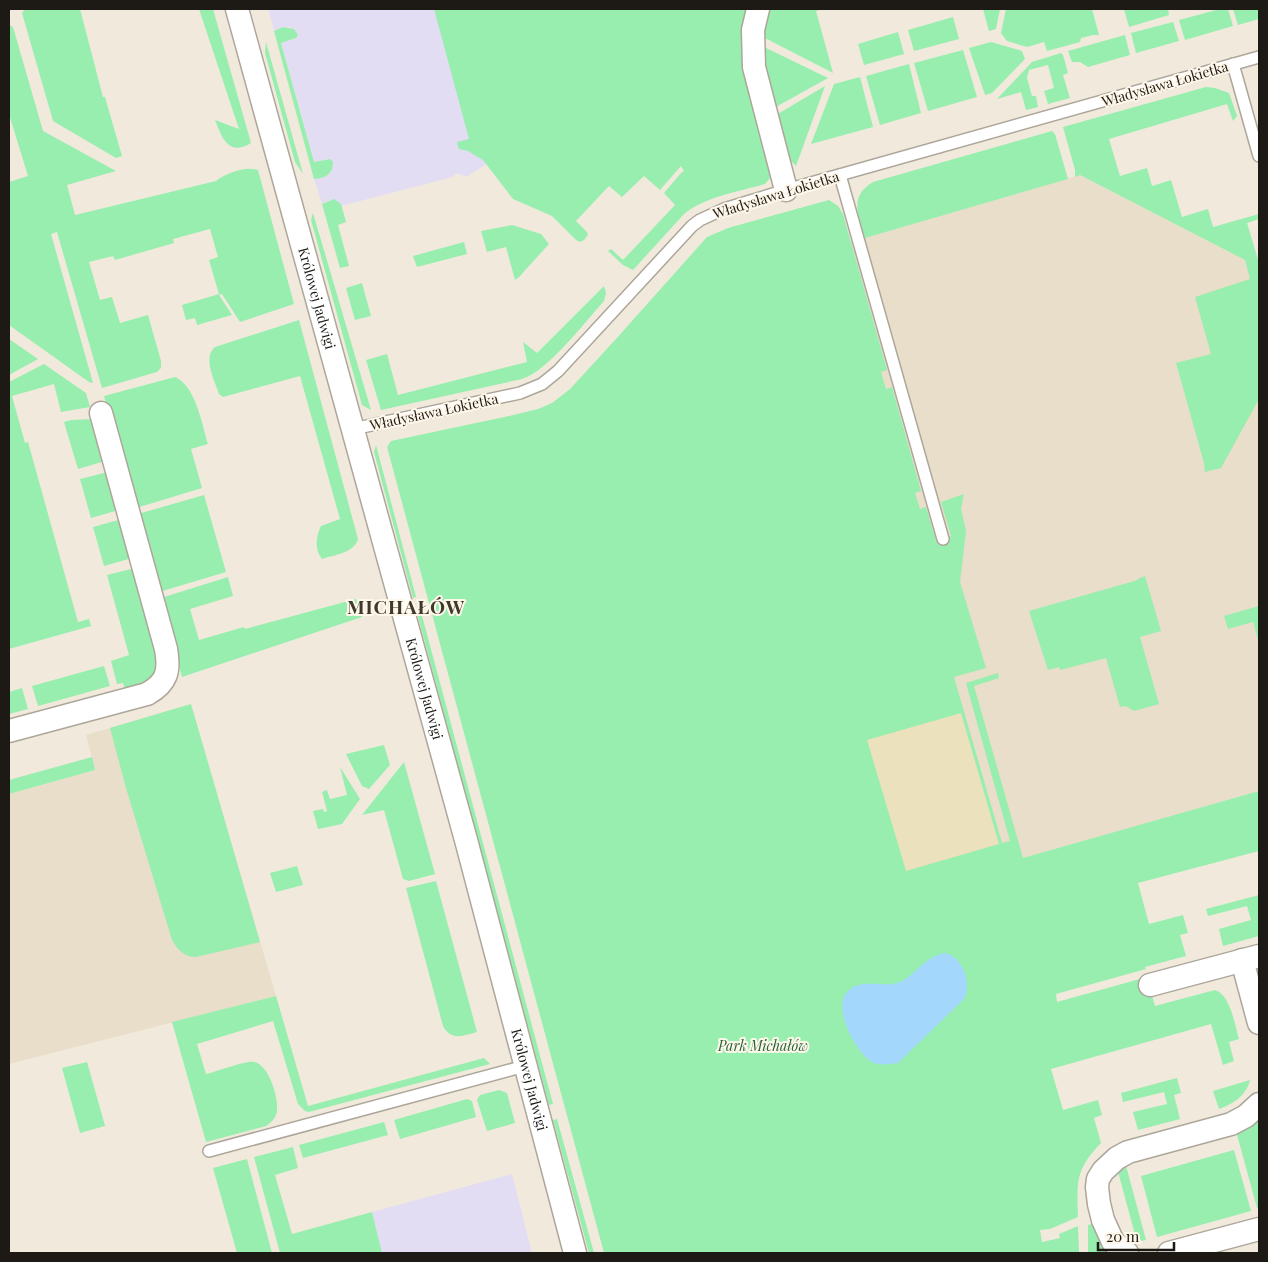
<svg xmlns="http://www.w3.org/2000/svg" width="1268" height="1262" font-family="'Playfair Display',serif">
<rect width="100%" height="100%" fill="#f1eadc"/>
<!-- commercial -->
<g fill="#e3ddf3">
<path d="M268,9h179l40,155 -21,13 -6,-3h-5l-2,3 -112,29v-2l-11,-4 -8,4 -8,-25 15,-4 4,-9 -5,-7 -14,3 -33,-119 15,-5 2,-3 -4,-6 -6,-2h-5l-9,4z"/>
<path d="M512,1174l20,79h-150l-10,-41z"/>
</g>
<!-- built -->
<g fill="#e9deca">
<path d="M1080,175l165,85 6,19 8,17v317l-6,9 6,21v148l-357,102 -176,-618 139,-37z"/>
<path d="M191,704l85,292 -267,68v-270l86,-24 -9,-35z"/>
</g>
<!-- green -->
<g fill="#97eeae">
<path d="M25,9h55l23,88h2l17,59 -6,2 -63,-37 -31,-108z"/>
<path d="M199,9h14l38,134c-23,14 -29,-6 -36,-23l24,9z"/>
<path d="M434,9h314c-4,16 -6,32 -5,49l27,120 -5,6c-27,8 -57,12 -80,29l-52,57 -10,-5 -15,-14 3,-2 12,11 52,-55 -11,-12 17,-20 3,-2 -3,-5 -21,24 -16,-14 -22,21 -13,-11 -33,35 11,11 1,3 -4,5 -4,2 -4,-2 -24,-24 -39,-17 -30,-39 -15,-9 -9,-2 -2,-7 12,-3z"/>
<path d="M769,9h54l-7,2 17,62 -70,-36z"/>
<path d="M983,9h17l-4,20 -7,2z"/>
<path d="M1006,9h86l7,26h-6l-12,3 -1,4 -33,9 -3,-9 -17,5 -20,-6 -6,-8z"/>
<path d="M1124,9h44l1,6 -40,12z"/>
<path d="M1220,9h8l5,17 -48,14 -6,-20z"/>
<path d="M1233,9h26v10l-21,6z"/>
<path d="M953,17l6,22 -45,12 -6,-21z"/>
<path d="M1173,22l6,19 -43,12 -5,-20z"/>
<path d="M9,25l4,2 30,104 73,40 -49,14 8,30 141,-34c11,-8 29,-15 42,-11l36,134 -54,18 -18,-28 -3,1 13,20 -35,10 -2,-7 -9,2 -4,-15 37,-11 -10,-34 9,-3 -8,-28 -37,10 1,4 -59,17 -2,-4 -24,6 11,38 12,-3 8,26 28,-8 13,46v7l-4,4 -55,16 -45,-156 -6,2 42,149 -4,-1 -80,-57v-143l19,-6 -19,-62z"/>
<path d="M283,27l11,2 4,6 -2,3 -15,5 33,119 16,-3 3,3c0,13 -8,16 -19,17l-40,-148z"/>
<path d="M898,32l6,22 -40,11 -6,-21z"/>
<path d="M1125,35l5,20 -42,12 -8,-5h-8l-4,-11z"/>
<path d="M266,42l37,132 -8,-12 -30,-109z"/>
<path d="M991,42l31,9 3,8 -33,34 -7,2 -16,-47z"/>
<path d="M762,46l66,32 -54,30 -7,-27z"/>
<path d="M963,50l14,47 -49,14 -14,-48z"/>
<path d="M1061,53l2,2 5,18 -5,2 7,23 -22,6 -4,-13 10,-3 -6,-23 -19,5 -2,8 5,18h4l2,11 -12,3 -5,-18 -24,7 35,-37z"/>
<path d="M909,64l12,49 -41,12 -14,-49z"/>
<path d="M860,77l13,50 -62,17 23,-60z"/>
<path d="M825,86l-29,80 -7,-7 -13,-44z"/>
<path d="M1206,87l9,1 14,5 8,23 -4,5 -6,-17 -118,35 11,37 27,-8 5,18 19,-6 11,37 26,-8 5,18 46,-13v5l-12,4 12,40v136l-38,69 -16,4 -1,-9 -28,-100 35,-9 -16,-57 55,-18 -5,-19 -165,-85 -5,2v-7l-12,-43z"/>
<path d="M1052,131l3,3 13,45 -203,59c-6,-23 -17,-41 8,-56z"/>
<path d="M334,199l7,5 5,18 -8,3 11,41 -9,2 -18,-64z"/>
<path d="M829,200l9,6 5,8 44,156 -6,2 5,17 6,-2 29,104 -6,2 5,16 6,-2 10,34 15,-5 -10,-34 23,-8 -3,15 5,22 -6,51 26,86 -32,9 48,166 8,-2 -44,-158 32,-10 1,5 -25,8 49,172 236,-67v60l-121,32 11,41 34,-9 5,18 -8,2 6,21 -41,11 1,2 -90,25 1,8 90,-25 8,29 60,-16c15,4 20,35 24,49l-10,3 5,19 -11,4 -12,-41 -160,45 12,41 35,-10 4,15 -8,3 7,25c-26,27 -24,39 -23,74l-28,12 -10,1 2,12 18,-4 -1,-4 19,-8 1,27h-475l-217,-806 4,-6 118,-25 29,-7 14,-6 18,-14 45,-49 92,-103 21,-9z"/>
<path d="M313,213l58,197 -9,-5 -51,-185z"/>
<path d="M512,225l29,9 8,10 -30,33 -4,3 -9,-33 -19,5 -6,-21z"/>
<path d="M464,242l3,12 -50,13 -4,-11z"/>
<path d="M362,283l9,33 -16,4 -9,-32z"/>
<path d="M604,286l2,7 -2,8c-20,22 -56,70 -82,78l-141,31 -15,-50 21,-6 11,41 129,-33 -4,-20 14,11z"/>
<path d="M299,320l59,219c-4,14 -24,16 -36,20 -8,-11 -6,-22 -1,-33l19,-7 -40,-143 -77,21 -4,-3c-4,-13 -17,-36 -4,-47z"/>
<path d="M9,339l29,20 -29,16z"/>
<path d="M44,364l42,29 4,14 -29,5 -7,-28 -42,12 13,47 3,-1 50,180 11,-3 2,7 -82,23v-267z"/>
<path d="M175,377c21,9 27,48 33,67l-17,5 11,39 -66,20 -32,-112z"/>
<path d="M94,419l11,42 -27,8 -14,-47 7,-2z"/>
<path d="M376,445l40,152 -3,1 -39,-146z"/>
<path d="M108,472l11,38 -28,8 -11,-39z"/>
<path d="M204,495l22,77 -67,20 -21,-78z"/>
<path d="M122,519l10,39 -28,8 -11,-39z"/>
<path d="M135,568l23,86 -2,16 -5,7 -11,8 -15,4 -2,-6 -6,1 -6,-23 18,-6 -22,-80z"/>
<path d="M1145,576l16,55 -21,6 19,67 -25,7 -8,-5 -6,1 -14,-49 -46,12 -1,-3 -11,3 -19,-59 109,-31v-1z"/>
<path d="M228,577l5,19 -43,13 9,31 45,-13 1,2 111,-30 6,18 -180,60 -21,-79z"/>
<path d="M1259,606v37l-6,-21 -25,7 -4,-13z"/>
<path d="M421,612l132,492 -4,1 -132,-492z"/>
<path d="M104,666l6,20 -72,20 -6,-20z"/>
<path d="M22,688l6,21 -19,5v-22z"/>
<path d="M191,704l69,238 -64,15c-12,0 -18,-7 -24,-17l-46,-152 -16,-60z"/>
<path d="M384,745l6,20 -21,24 -7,-3 -16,-32z"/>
<path d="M92,757l3,13 -86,24v-14z"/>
<path d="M404,762l31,112 -26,7 -6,-2 -19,-69 -22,5z"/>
<path d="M340,767l20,32 -18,25 -24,5 -5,-18 10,-2 1,3 3,-1 -5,-19 5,-2 3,9 17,-4z"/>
<path d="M297,866l6,19 -27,7 -6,-19z"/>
<path d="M436,881l41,151c-14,4 -26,9 -34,-6l-37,-138z"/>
<path d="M1259,895v41l-36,10 -4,-17 32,-9 -4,-14 -39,10 -2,-7z"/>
<path d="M276,996l32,110 176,-48 6,6 -181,48 -4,-1 -7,-7 -25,-83 -76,23 9,30c10,-2 40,-14 48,-12 15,2 27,40 22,53 -2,5 -6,8 -10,11l-60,16 -34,-120z"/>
<path d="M87,1062l18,64 -25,7 -18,-65z"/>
<path d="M1177,1078l4,15 -7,2 6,24 -42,11 -5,-18 34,-8 -3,-12 -41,10 -2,-9z"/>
<path d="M1250,1080c-4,16 -17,24 -31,29l-6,-18z"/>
<path d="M499,1090l8,3 8,30 -28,8 -10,-31 3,-5z"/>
<path d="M467,1099l5,2 4,16 -76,22 -6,-19z"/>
<path d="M1259,1116v92h-2l-21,-77z"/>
<path d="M557,1119l37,134h-5l-36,-133z"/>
<path d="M384,1122l4,13 -85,23 -4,-13z"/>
<path d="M293,1147l5,21 -23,7 17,59 80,-22 10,41h-102l-26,-96z"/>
<path d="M1234,1150l17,61 -94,26 -16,-61z"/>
<path d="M247,1159l25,94h-35l-24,-85z"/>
<path d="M1125,1162l21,78 -9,2 -20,-74z"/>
<path d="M1095,1223l16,30h-23v-28z"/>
</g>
<!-- sand -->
<path fill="#ebe1bc" d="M961,713l38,131 -93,27 -39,-131z"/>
<!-- water -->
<path fill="#a3d8fc" d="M946,953c18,6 26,31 18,46l-66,64c-8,1 -18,3 -26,-1 -16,-9 -40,-54 -25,-70 15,-16 37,-2 55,-11 15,-8 26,-27 44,-28z"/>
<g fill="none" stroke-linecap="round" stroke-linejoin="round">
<!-- service casing -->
<g stroke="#ada69a" stroke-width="14">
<g id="service">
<path d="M1233,64l26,92"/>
<path d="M840,175l103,364"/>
<path d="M353,429l167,-36 22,-9 16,-13 134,-145 8,-6 24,-11 62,-19 473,-133"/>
<path d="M209,1151l316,-85"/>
</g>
</g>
<!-- minor casing -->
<g stroke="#ada69a" stroke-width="25">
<g id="minor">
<path id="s1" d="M237,9l229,831 109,413"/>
<path d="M758,9l-5,21 1,37 32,123"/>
<path d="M9,731l138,-37c20,-11 23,-23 19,-45l-65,-236"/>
<path d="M1242,960l17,63"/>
<path d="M1150,985l109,-29"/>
<path d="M1127,1253l-14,-11 -10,-22 -4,-16 -2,-17 1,-8 5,-8 14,-13 11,-6 103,-28 15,-8 13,-12"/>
<path d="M1169,1253l90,-24"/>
</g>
</g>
<!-- service -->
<use href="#service" stroke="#fff" stroke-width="11"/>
<!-- minor -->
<use href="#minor" stroke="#fff" stroke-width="22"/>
</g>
<g text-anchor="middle" stroke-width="4" stroke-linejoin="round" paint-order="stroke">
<!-- street labels -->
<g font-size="14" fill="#1d1a16" stroke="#fff7ea">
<text transform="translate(1165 84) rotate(-16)" y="5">Władysława Łokietka</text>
<text transform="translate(776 195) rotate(-17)" y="5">Władysława Łokietka</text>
<text dy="5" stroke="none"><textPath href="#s1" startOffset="300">Królowej Jadwigi</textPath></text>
<text transform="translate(434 412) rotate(-12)" y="5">Władysława Łokietka</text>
<text dy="5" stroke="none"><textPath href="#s1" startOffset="705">Królowej Jadwigi</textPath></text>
<text dy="5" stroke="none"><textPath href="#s1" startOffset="1110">Królowej Jadwigi</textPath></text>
</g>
<!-- park labels -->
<g font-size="14" font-style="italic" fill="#26633a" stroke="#fff7ea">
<text x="763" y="1051">Park Michałów</text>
</g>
<!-- district labels -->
<g font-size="19" font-weight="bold" letter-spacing="1" fill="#3e382d" stroke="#fff7ea">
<text x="406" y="614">MICHAŁÓW</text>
</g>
</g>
<!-- border -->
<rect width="1268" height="1262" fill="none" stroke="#1d1a16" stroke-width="20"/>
<!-- scale -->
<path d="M1098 1242v8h76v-8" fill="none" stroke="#1d1a16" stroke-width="2.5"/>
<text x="1106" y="1242" font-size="15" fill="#1d1a16" stroke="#fff7ea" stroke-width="4" paint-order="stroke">20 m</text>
</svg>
